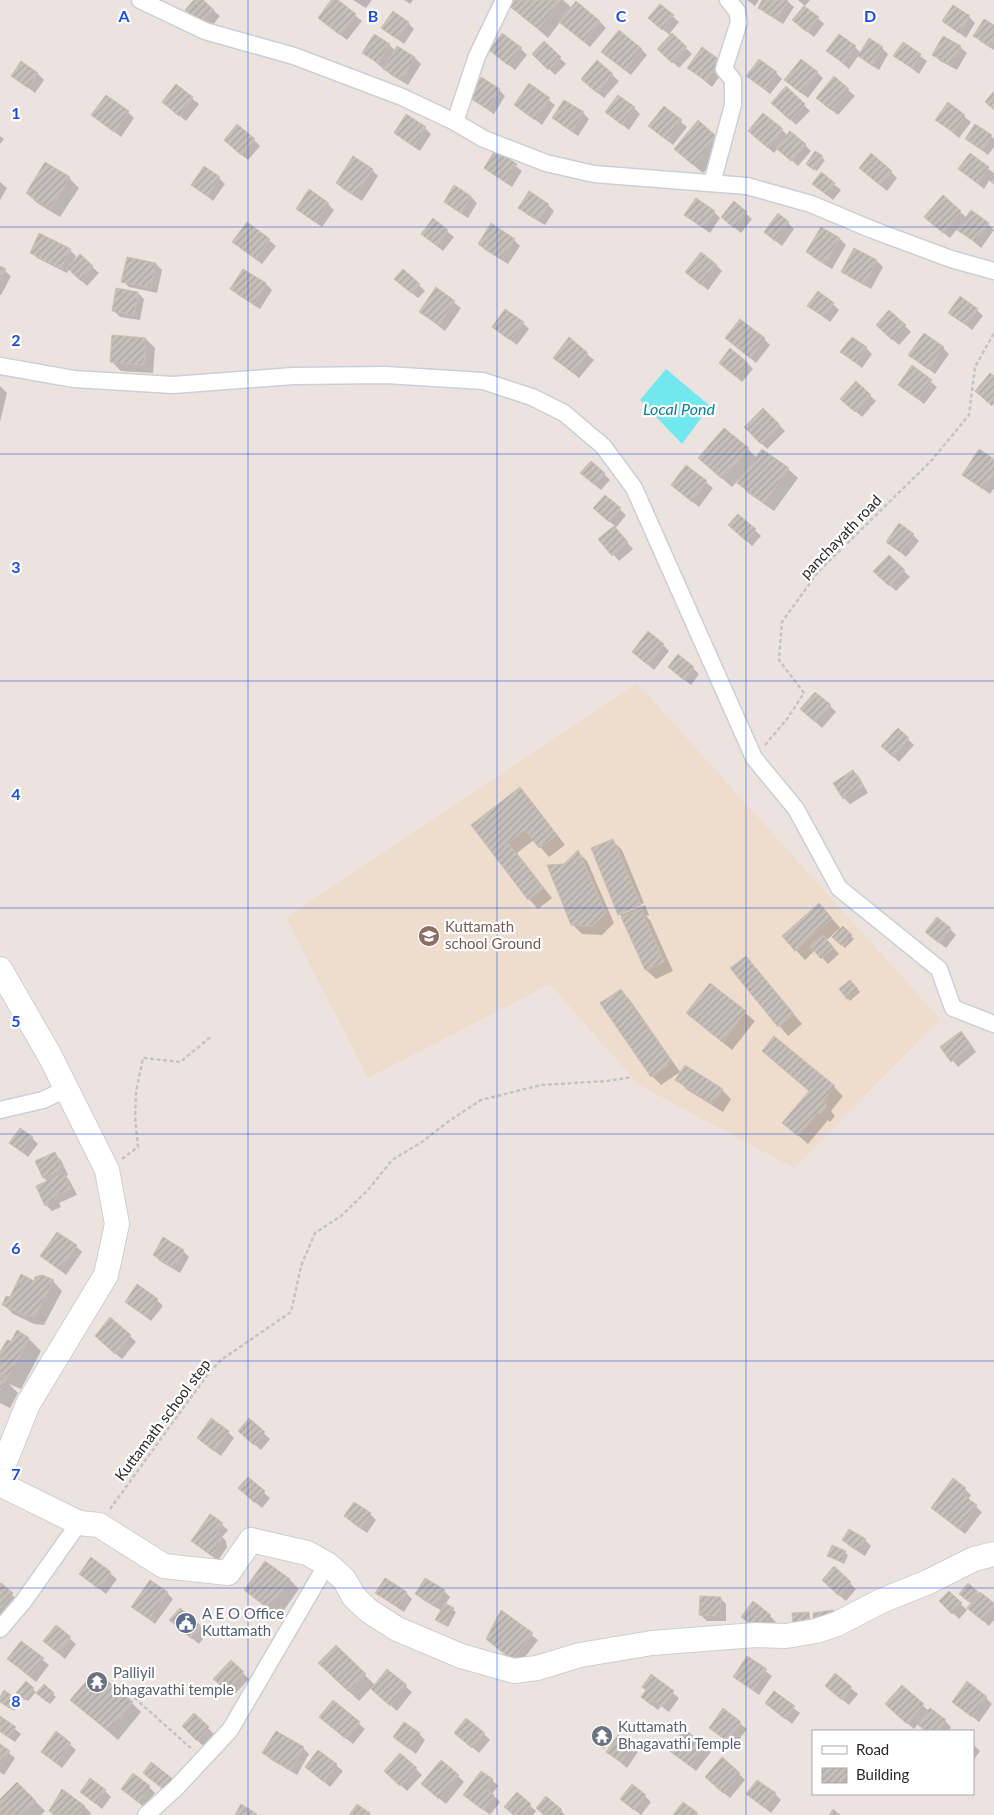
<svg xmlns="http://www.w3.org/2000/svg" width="994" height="1815" font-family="Lato,sans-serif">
<defs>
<pattern id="building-hatch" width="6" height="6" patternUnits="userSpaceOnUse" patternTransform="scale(1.25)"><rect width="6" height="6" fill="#c6bfb9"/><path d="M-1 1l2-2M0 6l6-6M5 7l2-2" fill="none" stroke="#aaa49f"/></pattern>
</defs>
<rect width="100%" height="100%" fill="#ede3de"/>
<!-- education -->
<path fill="#eeddcd" d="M637,683l303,336 -146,149 -155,-83 -89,-101 -182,94 -82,-160z"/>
<!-- water -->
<path fill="#71e7ee" d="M666,369l44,37 -28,38 -42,-44z"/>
<!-- shadow -->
<g fill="#0003">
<path d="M195,0h6l19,16 -11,14 -16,-14z"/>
<path d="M333,0h3l26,21 -15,19 -28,-22z"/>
<path d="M353,0h19l-6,8z"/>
<path d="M404,0h9l-3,4z"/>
<path d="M514,0h49l9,8 28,14 6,6 -16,19 -30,-25 -12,16 -38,-33z"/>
<path d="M747,0h12l-4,6z"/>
<path d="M764,0h22l8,7 -11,17 -18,-11 -6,-6z"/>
<path d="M798,0h12l-5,6z"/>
<path d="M660,5l19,17 -9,11 22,21 -13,14 -20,-19 12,-13 -15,-12z"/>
<path d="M969,17l6,6 -9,15 -22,-17z"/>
<path d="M818,18l6,6 -10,13 -14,-11z"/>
<path d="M408,23l6,6 -10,15 -21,-16z"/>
<path d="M994,27v23l-13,-8 -6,-6z"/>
<path d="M943,38l17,9 7,6 -10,17 -17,-9 -6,-6z"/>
<path d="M544,43l22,21 -11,11 -21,-21z"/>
<path d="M903,44l24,17 -8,13 -24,-18z"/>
<path d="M389,45l7,6 2,-3 17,10 6,6 -13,21 -17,-10 -27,-22z"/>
<path d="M855,47l6,6 21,-5 6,6 -9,16 -13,-8 -7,-7 -10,14 -21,-18z"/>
<path d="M521,49l6,6 -12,15 -18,-14z"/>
<path d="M641,49l6,6 -16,20 -22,-17z"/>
<path d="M703,49l23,18 -14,20 -23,-19z"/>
<path d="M597,62l22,19 -15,17 -16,-13z"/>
<path d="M817,72l6,6 -15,20 -16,-12z"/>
<path d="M776,73l6,6 -12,15 -22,-18z"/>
<path d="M38,74l6,6 -9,13 -22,-17z"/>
<path d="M834,78l21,18 -17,19 -14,-11z"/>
<path d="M529,85l26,20 -13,20 -27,-21z"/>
<path d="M176,86l23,18 -13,17 -16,-13z"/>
<path d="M786,88l24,23 -14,14 -23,-22z"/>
<path d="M499,90l6,6 -11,18 -18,-12 -6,-6z"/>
<path d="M948,104l23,18 -12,16 -22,-18z"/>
<path d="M634,108l6,6 -11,16 -22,-18z"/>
<path d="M664,108l23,19 -14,18 -17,-13z"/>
<path d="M128,112l6,6 -13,19 -28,-22z"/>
<path d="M583,113l6,6 -11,17 -18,-12 -6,-6z"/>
<path d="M698,122l28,25 -23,26 -18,-15z"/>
<path d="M425,128l6,6 -11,17 -18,-12 -6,-6z"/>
<path d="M782,130l6,6 17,9 6,6 -13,15 -20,-18 -4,5 -18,-16z"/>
<path d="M0,136l4,3 -4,5z"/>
<path d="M991,136l3,3v8l-6,8 -21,-16z"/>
<path d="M254,140l6,6 -12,14 -17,-14z"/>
<path d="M496,151l26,20 -10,16 -21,-14 -6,-6z"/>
<path d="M815,152l10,8 -8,11 -7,-4z"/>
<path d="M970,155l24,18v10l-4,-4 -6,10 -24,-20z"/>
<path d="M46,164l23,14 10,10 -19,29 -23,-14 -10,-10z"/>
<path d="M372,170l6,6 -16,25 -19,-12 -6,-6z"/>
<path d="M891,172l6,6 -10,13 -21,-17z"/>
<path d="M821,174l20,16 -8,10 -13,-10z"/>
<path d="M219,178l6,6 -12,17 -20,-16z"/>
<path d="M0,182l7,6 -7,12z"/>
<path d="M455,187l16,10 6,6 -9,15 -16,-10 -6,-6z"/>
<path d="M943,197l24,21 21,6 6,6 -13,18 -23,-20 -8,10 -18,-15z"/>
<path d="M734,203l18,16 -11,14 -12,-10z"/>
<path d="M328,204l6,6 -12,17 -25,-18z"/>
<path d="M548,205l6,6 -9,14 -19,-11 -6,-6z"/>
<path d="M714,212l6,6 -10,15 -18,-13z"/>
<path d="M433,220l21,17 -11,14 -14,-11z"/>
<path d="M248,223l28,23 -14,18 -22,-16z"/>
<path d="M788,223l6,6 -12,17 -17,-14z"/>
<path d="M821,228l19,11 6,6 -14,24 -18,-11 -6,-6z"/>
<path d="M514,240l6,6 -12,18 -23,-14 -6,-6z"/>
<path d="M854,249l23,12 6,6 -12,22 -22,-12 -6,-6z"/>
<path d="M70,250l6,6 -3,6 7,-6 19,17 -12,13 -18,-17 -2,4 -30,-15 -6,-6z"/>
<path d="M128,258l28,6 6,6 -5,23 -28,-6 -6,-6z"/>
<path d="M716,265l6,6 -14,19 -15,-12z"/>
<path d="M0,267l11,9 -10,19h-1z"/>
<path d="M243,270l23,14 6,6 -12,19 -22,-14 -6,-6z"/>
<path d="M402,285h17l6,6 -7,7z"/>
<path d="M436,289l25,19 -16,23 -25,-19z"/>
<path d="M138,293l6,6 -4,21 -20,-3 -6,-6z"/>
<path d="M833,304l6,6 -9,12 -21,-16z"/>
<path d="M977,310l6,6 -11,14 -22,-18z"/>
<path d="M523,323l6,6 -12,16 -24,-18z"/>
<path d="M905,326l6,6 -12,13 -16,-14z"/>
<path d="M727,338l37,1 6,6 -14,18z"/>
<path d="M146,339l9,9 -2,25 -32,-2 -10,-10z"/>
<path d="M569,339l25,21 -15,18 -18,-15z"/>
<path d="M866,348l6,6 -10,14 -20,-16z"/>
<path d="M943,348l6,6 -14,20 -25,-19z"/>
<path d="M747,363l6,6 -11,13 -16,-14z"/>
<path d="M912,367l25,20 -13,17 -24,-19z"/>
<path d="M856,383l20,18 -14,16 -14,-13z"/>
<path d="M0,386l7,7 -7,29z"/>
<path d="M763,409l22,22 -18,18 -22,-22z"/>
<path d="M748,449l9,9 5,-8 26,19 10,9 -24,33 -26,-18 -9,-10 3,-5 -1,-1 -9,10 -23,-20z"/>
<path d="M994,460v28l-4,6 -26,-19z"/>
<path d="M686,466l27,22 -14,19 -27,-22z"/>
<path d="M604,474l6,6 -9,10 -13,-11z"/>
<path d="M605,496l21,19 -11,14 18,20 -14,12 -19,-22 15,-13 -14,-12z"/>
<path d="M755,530l6,6 -9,10 -16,-15z"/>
<path d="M913,535l6,6 -13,16 -19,-16z"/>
<path d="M889,557l21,20 -14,14 -21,-20z"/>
<path d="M663,645l6,6 -15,19 -21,-18z"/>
<path d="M693,668l6,6 -8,11 -15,-12z"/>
<path d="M830,706l6,6 -14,16 -14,-13z"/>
<path d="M898,730l16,15 -15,17 -16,-16z"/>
<path d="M853,771l6,6 9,16 -18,11 -6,-6 -9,-15z"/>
<path d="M520,789l9,9 36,47 -16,12 -15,-17 -17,13 35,45 -14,11 -9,-10 -57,-74z"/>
<path d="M613,841l9,9 22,53 -22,9v2l23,-9 4,10 -3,1 4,4 23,51 -17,8 -10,-9 -23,-53 -4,-3z"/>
<path d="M578,852l9,9 27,62 -12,12 -20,-1 -10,-10 -7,-59z"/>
<path d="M828,914l14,16 1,-2 11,11 -9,9 -11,-11 7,-6 -2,-2 -12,11 12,14 -11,10 -13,-14 -10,10 -21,-23z"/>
<path d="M950,929l6,6 -10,13 -13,-10z"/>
<path d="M746,957l56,67 -14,12 -56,-67z"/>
<path d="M850,981l10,11 -10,9 -10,-12z"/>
<path d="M710,984l45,37 -23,29 -45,-37z"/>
<path d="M621,991l9,9 50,72 -19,13 -9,-9z"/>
<path d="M967,1039l9,13 -18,15 -16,-20z"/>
<path d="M763,1051l71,36 9,9 -12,15 4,5 -5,6 -2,-2 -20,24 -24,-21 26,-32z"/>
<path d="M677,1079l45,11 9,9 -8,13 -37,-23z"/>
<path d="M32,1138l6,6 -10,13 -17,-14z"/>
<path d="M55,1154l6,6 7,15 -2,1 4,5 7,14 -18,8 2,4 -9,4 -6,-6 2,-23 -4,-4 -8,-16z"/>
<path d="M76,1246l6,6 -16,23 -24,-19z"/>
<path d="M183,1251l6,6 -9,16 -20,-12 -6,-6z"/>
<path d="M53,1281l9,10 -18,34 -10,-1 -21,-10 -9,-9 30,-23z"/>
<path d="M157,1300l6,6 -12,15 -25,-19z"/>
<path d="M130,1336l6,6 -14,17 -20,-17z"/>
<path d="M29,1339l12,12 -20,38 -12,-5 9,9 -8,15 -10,-5v-48l11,-12z"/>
<path d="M249,1420l21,19 -9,11 -15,-13z"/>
<path d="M228,1432l6,6 -13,18 -17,-13z"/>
<path d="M248,1478l22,20 -8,10 -16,-14z"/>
<path d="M965,1489l6,6 -3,5 14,12 -17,22 -33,-26z"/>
<path d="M370,1514l6,6 -9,13 -16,-11z"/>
<path d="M210,1515l18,15 -6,7 4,4 1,6 -9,14 -19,-15z"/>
<path d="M843,1540h22l6,6 -6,10 -16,-10z"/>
<path d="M833,1547l15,8 -4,9 -15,-8z"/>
<path d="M92,1559l25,20 -11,15 -19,-15z"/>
<path d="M265,1562l25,18 9,9 -20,28 -24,-18 -10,-9z"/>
<path d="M834,1568l22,21 -10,12 -17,-15z"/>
<path d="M385,1579l21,14 6,6 -8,13 -21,-14 -6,-6z"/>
<path d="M1,1584l24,23 -25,28v-49z"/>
<path d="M968,1585l11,10 15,9v16l-5,6 -20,-18 -10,11 -18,-18 8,-8 18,17 5,-6 -11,-10z"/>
<path d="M444,1591l6,6 -5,8 11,7 -8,15 -8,-5 2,-11 -19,-11 -7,-6z"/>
<path d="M167,1593l6,6 -18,25 -22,-17z"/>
<path d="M720,1598l6,6v17h-19l-6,-6z"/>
<path d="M502,1612l36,28 -19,25 -25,-20z"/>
<path d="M770,1616l6,6 -11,13 -16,-12z"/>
<path d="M177,1626l24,2 6,5 -8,11z"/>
<path d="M56,1627l20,17 -11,15 -21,-18z"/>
<path d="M21,1643l28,22 -13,17 -21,-17z"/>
<path d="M336,1647l39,38 12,-14 25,21 -15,19 -26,-23 -12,13 -39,-38z"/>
<path d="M748,1658l24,18 -13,19 -24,-18z"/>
<path d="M231,1662l18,17 -16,17 -18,-17z"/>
<path d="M835,1675l23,19 -9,11 -16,-13z"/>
<path d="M651,1676l28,22 -10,14 -8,-6 -3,4 -16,-13 5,-7z"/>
<path d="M26,1683l10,9 -8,9 -10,-8z"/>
<path d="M44,1686l12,11 -6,7 -12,-11z"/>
<path d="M902,1687l28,25 1,-2 14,11 6,6 -2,4h-23l-8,-7 -4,5 -22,-19z"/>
<path d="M5,1692l15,12 -6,7 -14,-10z"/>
<path d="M774,1693l26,20 -8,11 -26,-21z"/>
<path d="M986,1698l6,6 -13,18 -26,-21z"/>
<path d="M72,1700l60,3 9,9 -23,28z"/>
<path d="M333,1702l32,27 -12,15 -26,-21z"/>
<path d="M723,1710l24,19 -13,17 -24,-19z"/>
<path d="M194,1715l20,19 -11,12 -20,-20z"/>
<path d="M0,1717l21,17 -6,8 -15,-10z"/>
<path d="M603,1727l10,8 -9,14 -7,-7z"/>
<path d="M684,1731l27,21 -15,19 -26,-21z"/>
<path d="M57,1733l19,17 -14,18 -20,-16z"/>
<path d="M419,1734l6,6 -9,14 -22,-17z"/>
<path d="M484,1734l6,6 -11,13 -18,-15z"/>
<path d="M973,1744l7,7 -7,10z"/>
<path d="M0,1746l15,12 -11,17 -4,-3z"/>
<path d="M632,1746l6,6 -11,16 -19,-16z"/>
<path d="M303,1748l6,6 -12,21 -27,-16 -6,-6z"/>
<path d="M319,1751l24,20 -13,16 -23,-20z"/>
<path d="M416,1769l6,6 -15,16 -15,-14z"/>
<path d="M739,1774l6,6 -15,18 -18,-15z"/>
<path d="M458,1776l6,6 -18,22 -17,-14z"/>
<path d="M492,1780l6,6 -6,8 8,8 -10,13 -25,-20z"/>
<path d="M17,1783l28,28 -4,4h-41v-15z"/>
<path d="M149,1787l6,6 -11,14 -15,-12z"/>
<path d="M62,1791l23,16 6,6 -2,2h-34z"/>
<path d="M105,1791l6,6 -9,12 -20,-17z"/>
<path d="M517,1794l19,17 -3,4h-19z"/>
<path d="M748,1794h27l6,6 -10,13z"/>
<path d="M645,1796l6,6 -10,13 -20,-16z"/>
<path d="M561,1811l4,4h-20z"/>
</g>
<!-- building -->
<g fill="url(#building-hatch)" stroke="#c9bfb7">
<path d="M194,0h9l11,10 -12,15 -17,-15z"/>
<path d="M331,0h7l18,14 -16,21 -22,-17z"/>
<path d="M513,0h48l-23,29 -30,-24z"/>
<path d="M762,0h26l-11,19 -19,-11z"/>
<path d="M576,1l24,20 -16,21 -25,-20z"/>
<path d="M660,4l14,11 -12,15 -14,-12z"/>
<path d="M953,5l17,11 -11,17 -17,-12z"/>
<path d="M804,6l15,11 -12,15 -15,-12z"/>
<path d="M393,11l16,11 -12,17 -16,-11z"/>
<path d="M984,19l10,6v15l-4,6 -17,-10z"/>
<path d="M619,30l23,19 -17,21 -24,-18z"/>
<path d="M502,33l20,15 -14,17 -19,-15z"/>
<path d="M672,33l15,14 -15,16 -15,-14z"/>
<path d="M374,34l16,10 -12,19 -16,-10z"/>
<path d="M839,34l17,12 -13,17 -17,-12z"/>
<path d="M943,36l18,10 -10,19 -19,-10z"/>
<path d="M869,38l14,9 -11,18 -14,-9z"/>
<path d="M544,41l17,16 -13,13 -16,-16z"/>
<path d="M903,42l18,12 -9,14 -19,-12z"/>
<path d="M397,46l18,11 -13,23 -19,-11z"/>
<path d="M702,47l19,14 -15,20 -19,-13z"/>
<path d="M759,59l18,13 -13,17 -18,-13z"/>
<path d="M801,59l17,13 -17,21 -17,-13z"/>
<path d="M597,60l16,14 -16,19 -16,-14z"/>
<path d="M21,61l17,12 -10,15 -17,-12z"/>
<path d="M834,76l15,13 -18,21 -15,-12z"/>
<path d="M481,77l19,12 -12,20 -20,-12z"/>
<path d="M529,83l21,15 -15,22 -21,-15z"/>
<path d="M176,84l17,13 -14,19 -17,-14z"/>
<path d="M786,86l19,18 -15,16 -19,-17z"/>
<path d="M994,91v19l-9,-8z"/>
<path d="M106,95l23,16 -15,21 -23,-17z"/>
<path d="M618,95l17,12 -13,18 -17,-13z"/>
<path d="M564,100l20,12 -12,19 -20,-13z"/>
<path d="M948,102l17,13 -12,17 -18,-12z"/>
<path d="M664,106l18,14 -15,20 -19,-14z"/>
<path d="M763,113l20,16 -15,19 -20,-17z"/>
<path d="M406,114l20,13 -12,19 -20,-13z"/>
<path d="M698,120l19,17 -24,28 -19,-16z"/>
<path d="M237,124l18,15 -14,16 -17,-15z"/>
<path d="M975,124l17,11 -10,15 -17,-11z"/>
<path d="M790,131l16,13 -15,17 -15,-13z"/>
<path d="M495,150l22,14 -12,18 -21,-14z"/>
<path d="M815,151l8,5 -9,14 -8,-6z"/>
<path d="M871,153l21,18 -12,14 -21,-17z"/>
<path d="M970,153l19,14 -12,16 -19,-14z"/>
<path d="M353,156l20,13 -18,27 -19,-13z"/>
<path d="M45,162l25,15 -20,32 -24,-16z"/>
<path d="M204,166l16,11 -13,19 -16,-11z"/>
<path d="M821,172l14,11 -8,12 -15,-11z"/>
<path d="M994,174v10l-5,-4z"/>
<path d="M454,185l17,11 -10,17 -17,-11z"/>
<path d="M309,189l20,14 -14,19 -19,-13z"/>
<path d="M529,191l20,13 -11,16 -20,-12z"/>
<path d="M943,195l18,16 -18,22 -19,-16z"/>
<path d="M696,198l19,13 -12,17 -19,-13z"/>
<path d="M734,201l13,11 -13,16 -13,-11z"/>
<path d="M971,210l18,13 -14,19 -18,-12z"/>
<path d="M778,213l11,9 -14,19 -11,-9z"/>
<path d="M433,218l15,12 -11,16 -16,-12z"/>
<path d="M247,222l23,17 -14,20 -24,-17z"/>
<path d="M491,223l24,16 -14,20 -23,-15z"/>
<path d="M821,227l19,11 -15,26 -19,-12z"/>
<path d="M39,233l32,16 -10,19 -31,-15z"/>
<path d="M854,248l23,12 -12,24 -24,-12z"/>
<path d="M701,252l16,13 -16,20 -16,-13z"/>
<path d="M80,254l13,12 -12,15 -14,-13z"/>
<path d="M127,257l29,6 -5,25 -30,-6z"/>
<path d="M0,266l6,3 -6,11z"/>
<path d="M243,269l23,14 -12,21 -24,-15z"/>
<path d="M403,269l17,15 -9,9 -17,-14z"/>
<path d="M436,287l19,14 -16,24 -20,-13z"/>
<path d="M116,288l22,4 -4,23 -22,-4z"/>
<path d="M818,291l16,12 -10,14 -17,-11z"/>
<path d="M960,296l18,13 -12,16 -18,-12z"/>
<path d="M505,309l19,13 -14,18 -18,-13z"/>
<path d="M889,310l17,15 -14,15 -16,-15z"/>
<path d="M740,319l25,19 -15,20 -25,-20z"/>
<path d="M924,333l20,14 -16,22 -20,-14z"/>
<path d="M112,335l34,3 -2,27 -34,-3z"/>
<path d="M569,337l19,16 -15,20 -20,-15z"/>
<path d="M852,337l15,10 -11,16 -16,-11z"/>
<path d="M730,348l18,15 -12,14 -17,-14z"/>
<path d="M912,365l20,15 -14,19 -20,-14z"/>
<path d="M990,373l4,3v27l-2,3 -17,-15z"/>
<path d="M856,381l15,14 -16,17 -15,-13z"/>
<path d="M763,408l17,17 -19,19 -17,-17z"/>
<path d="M724,428l25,20 -27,31 -24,-21z"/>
<path d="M762,449l27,19 -25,35 -27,-20z"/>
<path d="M979,449l15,10v14l-11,16 -21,-14z"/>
<path d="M591,461l14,12 -10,12 -15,-12z"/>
<path d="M686,465l21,16 -15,21 -21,-17z"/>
<path d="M605,495l16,13 -12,14 -16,-14z"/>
<path d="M738,514l18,15 -10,12 -18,-16z"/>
<path d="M899,523l15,11 -14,18 -14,-10z"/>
<path d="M614,526l14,16 -16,14 -14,-17z"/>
<path d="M889,555l16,15 -16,16 -16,-15z"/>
<path d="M648,631l16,13 -16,21 -16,-13z"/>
<path d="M678,654l16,13 -10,13 -16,-13z"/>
<path d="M815,692l16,13 -16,17 -15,-13z"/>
<path d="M898,728l11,10 -16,19 -12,-11z"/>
<path d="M853,770l10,16 -20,13 -10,-16z"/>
<path d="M520,787l37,48 -18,13 -14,-18 -17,13 35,45 -15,12 -57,-75z"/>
<path d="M613,839l28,66 -23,10 -27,-67z"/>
<path d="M578,850l28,63 -14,13 -21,-1 -24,-60 17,-1z"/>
<path d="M819,903l13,15 -37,33 -13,-15z"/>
<path d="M641,909l23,53 -19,8 -24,-53z"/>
<path d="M937,917l14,11 -12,15 -14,-11z"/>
<path d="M843,926l9,9 -10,11 -10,-9z"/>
<path d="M823,935l11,13 -13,11 -11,-13z"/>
<path d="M746,956l48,58 -16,13 -48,-59z"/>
<path d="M850,980l8,9 -11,10 -8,-10z"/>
<path d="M710,983l36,28 -24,31 -36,-29z"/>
<path d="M621,989l51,73 -21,15 -51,-74z"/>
<path d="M961,1031l10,14 -20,17 -11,-15z"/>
<path d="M774,1036l61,50 -13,16 5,4 -7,8 -2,-2 -20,24 -16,-13 27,-32 -47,-40z"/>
<path d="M685,1065l38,24 -10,15 -38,-24z"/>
<path d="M20,1128l13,9 -11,15 -13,-9z"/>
<path d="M55,1152l8,17 -20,9 -8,-17z"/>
<path d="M64,1173l7,16 -17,7 1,4 -10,6 -9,-20z"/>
<path d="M57,1232l20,13 -17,25 -20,-14z"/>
<path d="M163,1237l21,13 -10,18 -21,-13z"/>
<path d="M21,1274l13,7 1,-4 7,-2 12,5 -19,36 -11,-1 -22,-10 4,-9 4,1z"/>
<path d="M137,1284l21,15 -13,17 -20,-14z"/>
<path d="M110,1317l21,18 -16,19 -20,-18z"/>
<path d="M17,1330l12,8 -21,39 -8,-4v-21l7,-12 4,1z"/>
<path d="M0,1375l7,4 -7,12z"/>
<path d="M211,1418l18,13 -15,20 -17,-13z"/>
<path d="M249,1418l16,14 -11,13 -16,-14z"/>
<path d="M248,1477l17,14 -10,12 -17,-15z"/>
<path d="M953,1478l13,10 -4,6 15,11 -18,24 -28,-21z"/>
<path d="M354,1502l17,11 -11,15 -16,-12z"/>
<path d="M210,1514l13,9 -6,8 3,3 1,7 -9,15 -21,-15z"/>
<path d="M849,1529l17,10 -7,12 -17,-11z"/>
<path d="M832,1545l14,6 -4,11 -15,-6z"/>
<path d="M91,1557l20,15 -12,17 -20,-15z"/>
<path d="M265,1561l25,18 -21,29 -25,-18z"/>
<path d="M834,1566l17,16 -12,14 -17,-16z"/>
<path d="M385,1578l22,14 -9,15 -23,-14z"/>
<path d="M425,1578l20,12 -10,16 -20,-12z"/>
<path d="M150,1580l18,12 -19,27 -18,-12z"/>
<path d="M1,1583l12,10 -13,15v-24z"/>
<path d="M968,1583l10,9 -9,10 -10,-8z"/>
<path d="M949,1591l13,12 -10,11 -13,-13z"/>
<path d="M980,1592l14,11v4l-11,14 -16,-13z"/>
<path d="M700,1596l21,1 -1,19 -21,-1z"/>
<path d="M753,1601l18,14 -12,15 -18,-13z"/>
<path d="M445,1603l9,5 -9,17 -10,-5z"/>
<path d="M180,1608l22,19 -10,12 -23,-19z"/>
<path d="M501,1610l32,23 -21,27 -26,-21z"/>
<path d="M833,1610l1,12 -20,3 -1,-12z"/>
<path d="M809,1612l1,12h-17l-1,-11z"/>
<path d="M56,1625l15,12 -13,16 -15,-12z"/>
<path d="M21,1641l23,17 -14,18 -23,-17z"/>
<path d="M336,1645l30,29 -17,18 -31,-29z"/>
<path d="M747,1656l20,13 -14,21 -20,-13z"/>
<path d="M231,1660l13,12 -17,19 -14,-12z"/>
<path d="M387,1669l20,16 -17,21 -19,-17z"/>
<path d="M95,1671l38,31 -25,29 -38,-31z"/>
<path d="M835,1673l17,14 -10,13 -17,-14z"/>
<path d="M651,1674l23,17 -11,16 -9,-6 -3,4 -10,-8 5,-7 -4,-3z"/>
<path d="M26,1681l8,7 -9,12 -9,-7z"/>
<path d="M967,1681l20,16 -15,20 -20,-15z"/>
<path d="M44,1684l10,9 -7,9 -11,-9z"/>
<path d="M902,1685l22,19 -17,20 -22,-20z"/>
<path d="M4,1690l14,10 -7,9 -11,-7v-5z"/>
<path d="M774,1691l21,15 -10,13 -20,-16z"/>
<path d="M333,1700l27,22 -14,17 -27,-22z"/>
<path d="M723,1708l18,14 -14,19 -18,-13z"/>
<path d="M930,1708l16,12 -8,11h-12l-8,-6z"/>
<path d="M194,1713l15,14 -12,14 -15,-15z"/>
<path d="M0,1716l16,11 -8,10 -8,-6z"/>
<path d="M466,1718l19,15 -13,15 -18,-15z"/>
<path d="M404,1722l16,11 -11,16 -16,-12z"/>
<path d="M603,1725l8,6 -10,16 -8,-7z"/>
<path d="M684,1729l21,16 -15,21 -22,-16z"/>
<path d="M56,1731l15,12 -15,20 -15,-11z"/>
<path d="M276,1731l28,16 -13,23 -29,-17z"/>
<path d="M618,1735l15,10 -12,17 -15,-10z"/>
<path d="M0,1744l10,7 -10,14z"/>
<path d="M318,1750l19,14 -13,18 -19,-15z"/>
<path d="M400,1753l17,15 -17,18 -16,-15z"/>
<path d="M722,1757l18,16 -17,20 -18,-16z"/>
<path d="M441,1760l18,15 -20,24 -18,-15z"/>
<path d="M151,1762l22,17 -9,11 -21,-17z"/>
<path d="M481,1771l12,8 -7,10 8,6 -11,15 -20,-15z"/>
<path d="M133,1773l17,13 -12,16 -17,-13z"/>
<path d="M90,1778l16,12 -10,14 -16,-12z"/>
<path d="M757,1780l19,13 -11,15 -19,-14z"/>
<path d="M17,1782l19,19 -13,14h-23v-16z"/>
<path d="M632,1784l14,11 -12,15 -14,-11z"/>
<path d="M62,1789l23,17 -6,9h-25l-5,-4z"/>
<path d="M517,1792l14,12 -9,11h-8l-10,-8z"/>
<path d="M546,1796l16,14 -4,5h-14l-8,-7z"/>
<path d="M683,1802l15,11 -2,2h-23z"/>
<path d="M241,1804l16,10 -1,1h-21z"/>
<path d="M357,1804l13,9 -1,2h-20z"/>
<path d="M833,1809l7,6h-11z"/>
</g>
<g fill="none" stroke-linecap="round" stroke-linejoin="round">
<!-- minor casing -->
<g stroke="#c9d0d9" stroke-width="19">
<g id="minor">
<path d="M140,0l65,31 89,25 108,41 53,25 29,17 62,24 48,11 153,12 64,18 62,26 78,29 43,12"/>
<path d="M455,122l22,-66 27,-56"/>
<path d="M712,183l21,-78v-25l-9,-11 15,-47 -2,-11 -9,-11"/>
<path d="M0,366l74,13 99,6 120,-9 93,-1 97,6 49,16 32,16 39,33 31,42 120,270 42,51 43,79 100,81 14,39 41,16"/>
<path d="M0,1110l43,-10 23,-11"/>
<path d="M0,1629l23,-27 56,-79"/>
<path d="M146,1815l30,-27 54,-58 97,-166"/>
</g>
</g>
<!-- secondary casing -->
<g stroke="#c9d0d9" stroke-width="26">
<g id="secondary">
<path d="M0,969l50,87 57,114 10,54 -11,51 -78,129 -28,70"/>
<path d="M0,1484l79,39 20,2 65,41 64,7 23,-33 56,13 20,11 17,15 10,18 15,14 28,18 64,27 53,15 23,-3 43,-13 72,-12 103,-8 31,1 30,-5 21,-7 44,-23 47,-19 46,-23 20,-5"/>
</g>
</g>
<!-- path -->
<g stroke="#c4c4c4" stroke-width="2.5" stroke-dasharray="4 2.5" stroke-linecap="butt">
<path d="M765,745l22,-26 17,-26 -25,-33 3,-38 36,-50 114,-112 37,-45 6,-48 19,-34"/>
<path d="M122,1159l16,-12 -3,-30 1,-25 7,-34 37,4 32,-26"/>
<path d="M110,1509l98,-135 13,-14 70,-48 10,-46 14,-33 26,-17 27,-26 24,-30 30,-18 24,-19 35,-23 60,-15 66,-4 25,-4"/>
<path d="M120,1685l73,65"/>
</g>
<!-- minor -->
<use href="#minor" stroke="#fff" stroke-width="16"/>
<!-- secondary -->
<use href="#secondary" stroke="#fff" stroke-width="24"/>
</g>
<!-- grid -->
<path fill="none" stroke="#1d4ed8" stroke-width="1" stroke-opacity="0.55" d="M248,0v1815M497,0v1815M746,0v1815M0,227h994M0,454h994M0,681h994M0,908h994M0,1134h994M0,1361h994M0,1588h994"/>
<!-- icons -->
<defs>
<g id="school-disc" transform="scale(1.125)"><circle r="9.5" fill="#8d6e63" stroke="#fff"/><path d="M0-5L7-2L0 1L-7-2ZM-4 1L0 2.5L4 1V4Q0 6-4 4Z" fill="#fff"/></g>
<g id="civic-disc" transform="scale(1.125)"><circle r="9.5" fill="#5c6f8a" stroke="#fff"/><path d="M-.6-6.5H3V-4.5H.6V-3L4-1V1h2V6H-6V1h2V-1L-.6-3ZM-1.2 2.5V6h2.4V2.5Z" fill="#fff"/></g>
<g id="temple-disc" transform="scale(1.125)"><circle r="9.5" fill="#6b7280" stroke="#fff"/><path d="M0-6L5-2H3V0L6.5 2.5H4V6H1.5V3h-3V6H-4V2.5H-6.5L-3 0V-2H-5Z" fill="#fff"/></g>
</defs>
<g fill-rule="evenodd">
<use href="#school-disc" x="429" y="936"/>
<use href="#civic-disc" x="186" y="1623"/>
<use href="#temple-disc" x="97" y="1682"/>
<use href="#temple-disc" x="602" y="1736"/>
</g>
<g text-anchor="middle" stroke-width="4.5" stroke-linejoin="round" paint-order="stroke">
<!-- street labels -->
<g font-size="15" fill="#2b2b2b" stroke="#fff">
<text transform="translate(841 537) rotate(-46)" y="5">panchayath road</text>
<text transform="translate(163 1420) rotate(-53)" y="5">Kuttamath school step</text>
</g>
<!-- education labels -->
<g font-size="15" fill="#785e54" stroke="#fff" text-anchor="start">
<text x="445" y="932">Kuttamath<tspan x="445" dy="17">school Ground</tspan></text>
</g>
<!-- service labels -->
<g font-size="15" fill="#4e5e75" stroke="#fff" text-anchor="start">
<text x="202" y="1619">A E O Office<tspan x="202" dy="17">Kuttamath</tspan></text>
</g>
<!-- worship labels -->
<g font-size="15" fill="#5b616d" stroke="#fff" text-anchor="start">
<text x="113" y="1678">Palliyil<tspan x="113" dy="17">bhagavathi temple</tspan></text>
<text x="618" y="1732">Kuttamath<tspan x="618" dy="17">Bhagavathi Temple</tspan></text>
</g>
<!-- water labels -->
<g font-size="16" font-style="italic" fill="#0e7d8f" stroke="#fff">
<text x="679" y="415">Local Pond</text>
</g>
</g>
<g font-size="16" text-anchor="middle" font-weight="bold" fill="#1d4ed8" stroke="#fff" stroke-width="4.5" stroke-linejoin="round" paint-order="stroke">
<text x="124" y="22">A</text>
<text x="373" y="22">B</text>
<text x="621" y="22">C</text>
<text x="870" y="22">D</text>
<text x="16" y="119">1</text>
<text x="16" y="346">2</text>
<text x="16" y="573">3</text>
<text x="16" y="800">4</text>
<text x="16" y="1027">5</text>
<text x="16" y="1254">6</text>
<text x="16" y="1480">7</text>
<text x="16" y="1707">8</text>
</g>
<!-- legend -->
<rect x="812" y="1730" width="162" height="65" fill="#ffffff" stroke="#aaaaaa"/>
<rect x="822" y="1746" width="25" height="8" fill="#ffffff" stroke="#aaaaaa"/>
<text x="856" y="1755" font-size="15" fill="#2b2b2b">Road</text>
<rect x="822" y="1768" width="25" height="15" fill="url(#building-hatch)" stroke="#aaaaaa"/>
<text x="856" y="1780" font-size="15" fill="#2b2b2b">Building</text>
</svg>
